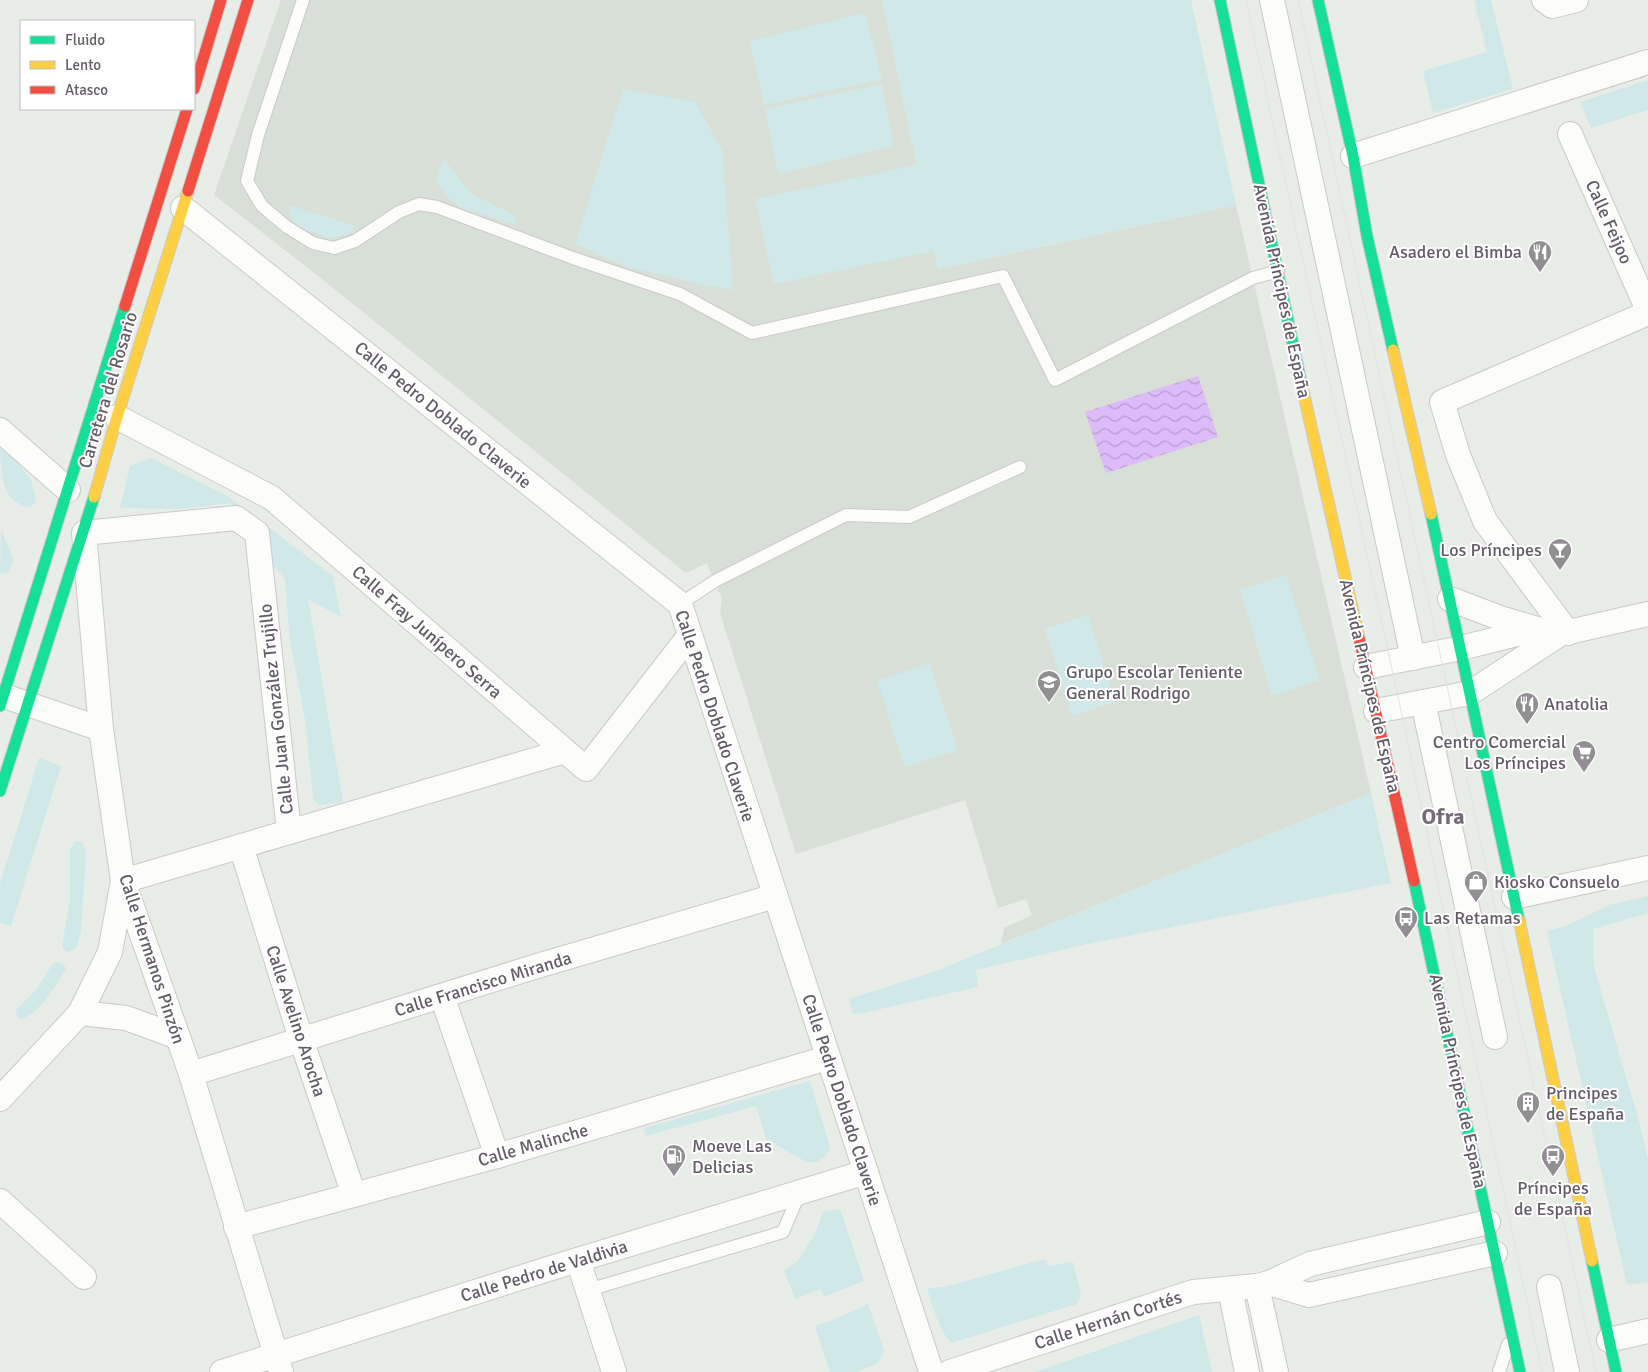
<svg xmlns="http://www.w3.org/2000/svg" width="1648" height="1372" font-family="Signika,sans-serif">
<defs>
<pattern id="water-waves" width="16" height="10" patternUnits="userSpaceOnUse" patternTransform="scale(1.25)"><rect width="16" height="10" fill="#dcbbf8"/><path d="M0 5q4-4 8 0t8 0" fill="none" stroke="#b69bcd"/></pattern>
</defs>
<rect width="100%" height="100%" fill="#e8ede7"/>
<!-- education -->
<path fill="#d8dfd6" d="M281,0h602l55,269 298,-64 135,588 -370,151 3,-16 28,-13 -6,-16 -28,9 -33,-108 -169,54 -76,-241 2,-14 -15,-36 -21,10 -369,-298 -103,-80z"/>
<!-- green -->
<g fill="#d1e8e8">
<path d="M882,0h309l45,205 -298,64 -4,-18 -160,33 -19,-85 162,-34z"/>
<path d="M1474,0h17l22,89 -80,24 -10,-42 64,-19z"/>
<path d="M865,13l17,66 -118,26 -14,-64z"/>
<path d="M1648,80v30l-57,18 -11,-26z"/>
<path d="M882,84l11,62 -115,28 -13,-65z"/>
<path d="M623,89l72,13 27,47 11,141 -28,-5 -78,-18 -52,-23z"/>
<path d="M444,159l27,35 44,21v10l-55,-18 -12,-10 -11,-14 2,-13z"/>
<path d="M288,205l68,21 -7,8 -20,4 -36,-13z"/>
<path d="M0,440l31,40 5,20 -4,6 -8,1c-4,-3 -10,-6 -13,-9 -11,-15 -11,-40 -11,-58z"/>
<path d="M151,458l75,37 107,81 8,41 -33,-18 35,203 -24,3 -6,-6 -8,-80 -15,-77 -5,-63 -20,-23 -2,-27 -33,-26 -50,6 -60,-1 10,-42z"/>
<path d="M1,529l13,31 -6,13 -8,1z"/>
<path d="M1286,575l34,105 -48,16 -32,-106z"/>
<path d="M1088,615l27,87 -43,14 -27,-87z"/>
<path d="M929,663l29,87 -53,17 -28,-86z"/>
<path d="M39,758l22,8 -50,160 -11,-3v-39z"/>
<path d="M1371,793l20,90 -304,61 -111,26 2,17 -119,27 -7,-1 -3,-14 87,-28z"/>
<path d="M76,841l6,1 4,10 -5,80 -5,16 -7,4 -5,-2 -2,-4 8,-46v-51z"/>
<path d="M1648,896v17l-55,16 1,38 44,151 10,41v123l-21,3 -80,-354 19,-5 43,-21z"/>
<path d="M57,962l6,2 3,4c-8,15 -29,49 -46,51l-3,-3 -1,-6 19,-19 13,-19 3,-7z"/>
<path d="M810,1081l20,66c-3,9 -10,17 -21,15 -7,-1 -35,-19 -43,-23l-10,-33 -110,30 -2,-8z"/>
<path d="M840,1209l24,72 -40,16 -3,-8 -26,10 -11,-29 13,-8 18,-28 8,-22z"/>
<path d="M1045,1259l4,7 24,-4 8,33 -4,9 -126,39c-13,-15 -18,-36 -24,-55l17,-1z"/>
<path d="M868,1304l16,47 -6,12 -21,9h-27l-15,-46 18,-6z"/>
<path d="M1199,1315l13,57h-177z"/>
</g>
<!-- water -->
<path fill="url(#water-waves)" d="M1198,376l20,61 -112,36 -21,-61z"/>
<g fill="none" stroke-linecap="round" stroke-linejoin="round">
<!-- lane casing -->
<g stroke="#c9c9c8" stroke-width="14">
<g id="lane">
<path d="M303,0l-45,135 -11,46 15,25 25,21 26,16 21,5 21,-7 44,-29 20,-8 18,3 136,51 107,36 72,39 251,-57 52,104 198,-102 25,-7"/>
<path d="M680,604l35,-23 131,-66 63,2 111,-50"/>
<path d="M588,1290l195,-58 17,-40"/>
<path d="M1499,1372l9,-28"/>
</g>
</g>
<!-- street casing -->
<g stroke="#c9c9c8" stroke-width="26">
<g id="street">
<path d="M1272,0l141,658"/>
<path d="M1544,0l8,6 24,-6"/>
<path d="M1570,134l78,176"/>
<path d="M1353,156l295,-94"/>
<path d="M183,208l497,396 250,764 3,4"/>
<path d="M117,417l155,81 314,271 104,-134"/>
<path d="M0,430l68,60"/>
<path d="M1450,599l50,19 37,11 23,5 88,-20"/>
<path d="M1568,633l-83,-112 -27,-66 -16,-53 206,-89"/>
<path d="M1366,667l95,-19 76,-19"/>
<path d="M10,698l91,31"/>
<path d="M1423,702l72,335"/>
<path d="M1376,711l94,-18 90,-59"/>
<path d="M289,832l276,-81"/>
<path d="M241,846l60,193 53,156"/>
<path d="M1514,897l134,-29"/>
<path d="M442,996l55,160"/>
<path d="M80,1013l46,5 52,19"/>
<path d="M191,1074l343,-107 241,-71"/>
<path d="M0,1099l80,-86 30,-61 13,-71 166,-49 -32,-299 -21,-15 -152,15 17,196 22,152 68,193 90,298"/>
<path d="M0,1201l84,76"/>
<path d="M236,1227l261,-71 330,-98"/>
<path d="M578,1260l36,112"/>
<path d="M1269,1283l40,12 186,-42"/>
<path d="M1257,1286l19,86"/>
<path d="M1549,1287l18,85"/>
<path d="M1230,1289l17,83"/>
<path d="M1609,1340l39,-9"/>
<path d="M222,1372l323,-102 321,-98"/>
<path d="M950,1372l243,-80 64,-6 12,-3 41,-19 178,-42"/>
</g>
</g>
<!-- fast casing -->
<g stroke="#cacaca" stroke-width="13">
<g id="fast">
<path d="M1220,0l81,382"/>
<path d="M1318,0l35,156 14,80 26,114"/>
<path d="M1431,514l88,406"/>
<path d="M0,706l125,-400"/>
<path d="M0,791l94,-294"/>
<path d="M1414,881l106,491"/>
<path d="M1592,1261l24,111"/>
</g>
</g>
<!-- slow casing -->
<g stroke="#cacaca" stroke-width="13">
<g id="slow">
<path d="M1393,350l38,164"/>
<path d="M1301,382l58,256"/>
<path d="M94,497l23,-80 71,-226"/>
<path d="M1519,920l73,341"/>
</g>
</g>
<!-- jam casing -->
<g stroke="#cacaca" stroke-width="13">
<g id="jam">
<path d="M194,89l27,-89"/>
<path d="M188,191l60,-191"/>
<path d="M125,306l62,-197"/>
<path d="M1359,638l55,243"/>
</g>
</g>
<!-- lane -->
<use href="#lane" stroke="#fcfcfb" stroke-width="12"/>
<!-- street -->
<use href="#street" stroke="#fcfcfb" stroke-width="24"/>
<!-- fast -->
<use href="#fast" stroke="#16e098" stroke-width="11"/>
<!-- slow -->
<use href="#slow" stroke="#ffcf43" stroke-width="11"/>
<!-- jam -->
<use href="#jam" stroke="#f24e42" stroke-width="11"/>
<!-- tram -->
<g stroke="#e2e2e2" stroke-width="1">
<path d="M1246,0l154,706 142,666"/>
<path d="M1298,0l298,1372"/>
</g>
</g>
<!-- icons -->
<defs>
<g id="restaurant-pin" transform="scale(1.25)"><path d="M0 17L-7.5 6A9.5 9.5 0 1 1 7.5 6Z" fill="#928f93" stroke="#fff"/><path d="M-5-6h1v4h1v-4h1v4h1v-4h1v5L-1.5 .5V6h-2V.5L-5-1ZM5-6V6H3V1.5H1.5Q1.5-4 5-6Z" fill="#fff"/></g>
<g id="bar-pin" transform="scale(1.25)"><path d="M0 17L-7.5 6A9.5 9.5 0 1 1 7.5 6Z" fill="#928f93" stroke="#fff"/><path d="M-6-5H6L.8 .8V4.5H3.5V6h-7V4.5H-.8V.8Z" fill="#fff"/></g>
<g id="school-pin" transform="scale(1.25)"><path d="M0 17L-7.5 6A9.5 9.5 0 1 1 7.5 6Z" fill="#928f93" stroke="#fff"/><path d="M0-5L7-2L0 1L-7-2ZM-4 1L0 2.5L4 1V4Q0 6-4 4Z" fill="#fff"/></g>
<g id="supermarket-pin" transform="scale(1.25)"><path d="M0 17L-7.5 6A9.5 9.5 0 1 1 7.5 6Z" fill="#928f93" stroke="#fff"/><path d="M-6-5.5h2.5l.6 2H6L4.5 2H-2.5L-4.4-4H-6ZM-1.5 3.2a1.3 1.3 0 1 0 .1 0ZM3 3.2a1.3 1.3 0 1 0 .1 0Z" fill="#fff"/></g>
<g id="shop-pin" transform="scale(1.25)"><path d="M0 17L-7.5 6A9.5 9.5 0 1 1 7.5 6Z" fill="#928f93" stroke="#fff"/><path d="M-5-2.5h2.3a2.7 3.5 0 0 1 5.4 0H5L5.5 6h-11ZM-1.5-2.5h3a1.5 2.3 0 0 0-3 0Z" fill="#fff"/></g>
<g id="bus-pin" transform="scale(1.25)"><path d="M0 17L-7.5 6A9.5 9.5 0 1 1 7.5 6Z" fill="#928f93" stroke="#fff"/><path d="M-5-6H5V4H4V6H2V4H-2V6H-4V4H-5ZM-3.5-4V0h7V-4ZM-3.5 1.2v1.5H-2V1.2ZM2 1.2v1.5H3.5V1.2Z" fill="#fff"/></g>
<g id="building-pin" transform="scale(1.25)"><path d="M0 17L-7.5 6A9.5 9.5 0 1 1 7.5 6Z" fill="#928f93" stroke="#fff"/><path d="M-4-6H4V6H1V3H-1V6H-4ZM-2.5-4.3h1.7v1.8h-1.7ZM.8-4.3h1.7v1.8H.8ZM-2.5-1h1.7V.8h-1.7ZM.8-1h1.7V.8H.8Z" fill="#fff"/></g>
<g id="fuel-pin" transform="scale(1.25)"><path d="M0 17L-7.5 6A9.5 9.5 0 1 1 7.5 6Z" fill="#928f93" stroke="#fff"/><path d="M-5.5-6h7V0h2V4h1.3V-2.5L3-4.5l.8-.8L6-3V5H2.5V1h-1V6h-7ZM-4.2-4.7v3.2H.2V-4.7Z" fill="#fff"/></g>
</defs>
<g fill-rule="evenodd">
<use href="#restaurant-pin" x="1540" y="252"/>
<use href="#bar-pin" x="1560" y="550"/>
<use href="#school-pin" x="1049" y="682"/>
<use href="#restaurant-pin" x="1527" y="704"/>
<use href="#supermarket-pin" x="1584" y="752"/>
<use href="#shop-pin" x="1476" y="882"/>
<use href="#bus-pin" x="1406" y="918"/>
<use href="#building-pin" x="1528" y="1103"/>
<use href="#fuel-pin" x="674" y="1156"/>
<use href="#bus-pin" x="1553" y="1156"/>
</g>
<g text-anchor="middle" stroke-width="4" stroke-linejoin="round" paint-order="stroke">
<!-- street labels -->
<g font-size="18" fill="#635c66" stroke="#fff">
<text transform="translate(1609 222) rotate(66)" y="6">Calle Feijoo</text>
<text transform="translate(1282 291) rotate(78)" y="6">Avenida Príncipes de España</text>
<text transform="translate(108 390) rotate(-73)" y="6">Carretera del Rosario</text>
<text transform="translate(443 415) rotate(39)" y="6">Calle Pedro Doblado Claverie</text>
<text transform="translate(427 632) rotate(41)" y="6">Calle Fray Junípero Serra</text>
<text transform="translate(1370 686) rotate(77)" y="6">Avenida Príncipes de España</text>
<text transform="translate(276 709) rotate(-96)" y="6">Calle Juan González Trujillo</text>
<text transform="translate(715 716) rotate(72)" y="6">Calle Pedro Doblado Claverie</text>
<text transform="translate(152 959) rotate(72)" y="6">Calle Hermanos Pinzón</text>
<text transform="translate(483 984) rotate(-17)" y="6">Calle Francisco Miranda</text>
<text transform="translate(296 1021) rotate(72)" y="6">Calle Avelino Arocha</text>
<text transform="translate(1458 1081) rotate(78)" y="6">Avenida Príncipes de España</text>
<text transform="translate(842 1100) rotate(72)" y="6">Calle Pedro Doblado Claverie</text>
<text transform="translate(533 1145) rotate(-16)" y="6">Calle Malinche</text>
<text transform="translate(544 1271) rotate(-17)" y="6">Calle Pedro de Valdivia</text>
<text transform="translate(1108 1320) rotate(-18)" y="6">Calle Hernán Cortés</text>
</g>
<!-- poi labels -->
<g font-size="18" fill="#635c66" stroke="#fff" text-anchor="start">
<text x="1522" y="258" text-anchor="end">Asadero el Bimba</text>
<text x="1542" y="556" text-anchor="end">Los Príncipes</text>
<text x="1066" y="678">Grupo Escolar Teniente<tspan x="1066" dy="21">General Rodrigo</tspan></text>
<text x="1544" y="710">Anatolia</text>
<text x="1566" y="748" text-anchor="end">Centro Comercial<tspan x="1566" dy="21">Los Príncipes</tspan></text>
<text x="1494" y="888">Kiosko Consuelo</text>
<text x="1424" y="924">Las Retamas</text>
<text x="1546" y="1099">Principes<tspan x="1546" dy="21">de España</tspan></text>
<text x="692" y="1152">Moeve Las<tspan x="692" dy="21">Delicias</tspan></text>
<text x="1553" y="1194" text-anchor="middle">Príncipes<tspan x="1553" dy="21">de España</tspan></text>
</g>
<!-- district labels -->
<g font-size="22" font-weight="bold" fill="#746d78" stroke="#fff">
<text x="1443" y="824">Ofra</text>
</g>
</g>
<!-- legend -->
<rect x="20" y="20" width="175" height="90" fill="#ffffff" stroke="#c1bec2"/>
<rect x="30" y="36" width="25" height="8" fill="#16e098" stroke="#c1bec2"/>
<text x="65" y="45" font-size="15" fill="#635c66">Fluido</text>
<rect x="30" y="61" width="25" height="8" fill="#ffcf43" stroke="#c1bec2"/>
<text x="65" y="70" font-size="15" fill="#635c66">Lento</text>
<rect x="30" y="86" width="25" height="8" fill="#f24e42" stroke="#c1bec2"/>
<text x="65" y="95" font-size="15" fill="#635c66">Atasco</text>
</svg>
